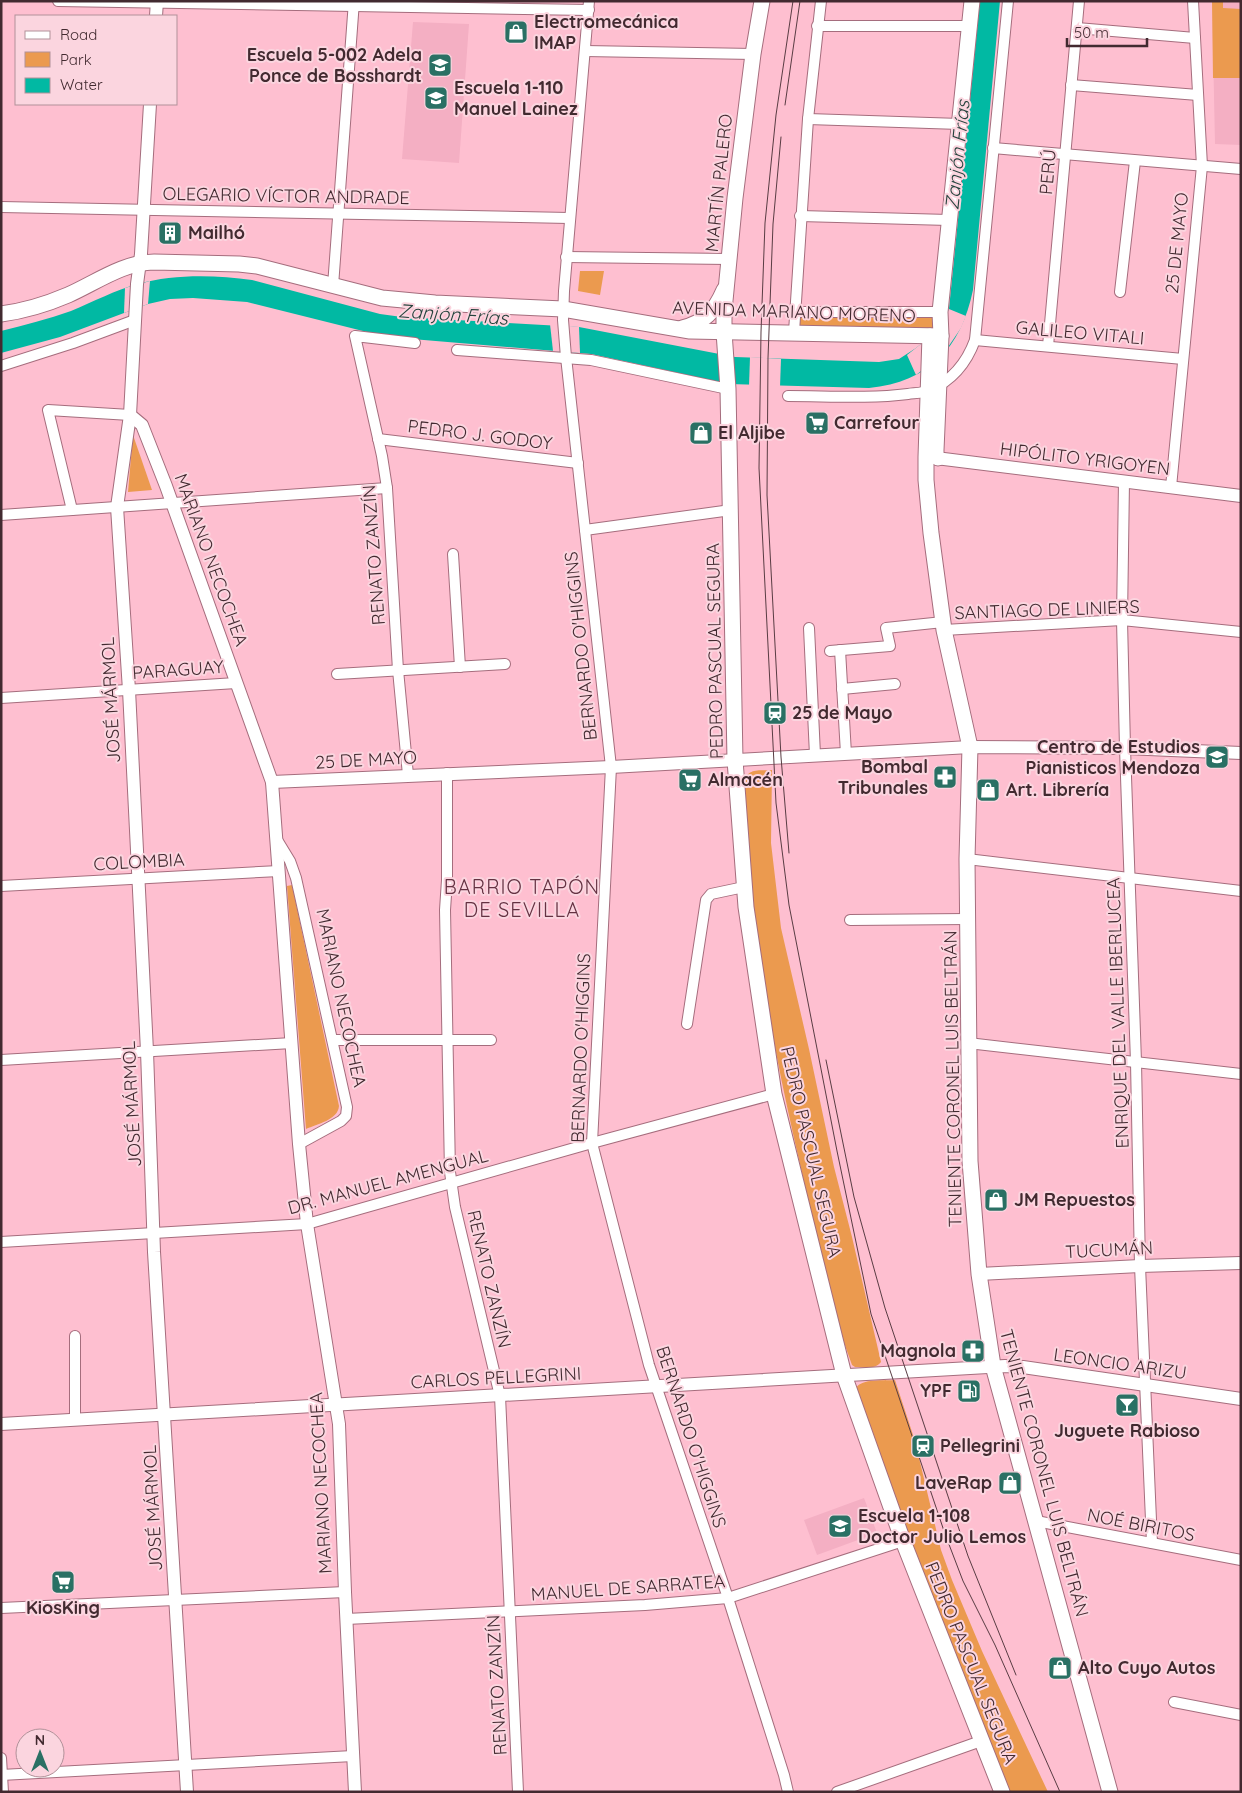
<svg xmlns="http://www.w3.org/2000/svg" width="1242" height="1793" font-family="Quicksand,sans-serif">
<rect width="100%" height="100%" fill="#febfd0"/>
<!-- built -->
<g fill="#f4afc3">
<path d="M1212,1h29v144l-26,-1z"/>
<path d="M413,22l56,2 -10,139 -57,-4z"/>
<path d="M864,1498l13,35 -60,22 -13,-35z"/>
</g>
<!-- green -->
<g fill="#eb9a4f">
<path d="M1212,1h11v7l18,1v69h-28z"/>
<path d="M580,271h24l-4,24 -22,-4z"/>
<path d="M795,312h145l1,24 -147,-4z"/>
<path d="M133,435l19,55 -24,2z"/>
<path d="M772,770l-1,73 10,85 28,121 25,118 18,70 29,125c-6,8 -17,5 -26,5l-3,-2 -10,-28c-34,-138 -70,-277 -88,-419 -6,-45 -8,-90 -12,-135 7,-16 16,-12 30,-13z"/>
<path d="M292,885l47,221c-1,14 -22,18 -33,23l-19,-243z"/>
<path d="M895,1380l20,61 26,109 11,30 30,71 66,141h-38l-85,-210 -69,-194c6,-10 28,-7 39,-8z"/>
</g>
<!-- water -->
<path fill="#01b9a3" d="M980,1h20l-27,289c-12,58 -44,92 -104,98l-140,-4 -138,-30 -179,-15 -33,-4 -132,-33 -54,-4 -23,1 -22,5 -88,33 -59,16v-22c24,-6 47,-12 70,-20 22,-9 44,-21 67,-27 36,-10 77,-9 114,-4l128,34 22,3 177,10 156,30 144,5 20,-3 17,-11 10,-8 19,-23 4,-8z"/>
<!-- pier -->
<g fill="#febfd0">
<path d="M150,281l-2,23 -24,9 1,-25z"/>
<path d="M949,309l17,7 -5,12 -17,25 -28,22 -9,-20 19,-15 19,-23z"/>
<path d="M550,324l29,3 1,26 -27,-2z"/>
<path d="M750,357l31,2 -1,28 -31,-1z"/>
</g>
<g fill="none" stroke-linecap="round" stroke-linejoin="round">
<!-- minor casing -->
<g stroke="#a56d7d" stroke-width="12">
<g id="minor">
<path d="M58,1l531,9"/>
<path d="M589,1l-25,290 -1,29 3,37 45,410 -19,376 57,222 79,233 56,177 4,17"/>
<path d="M817,26h153"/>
<path d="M1077,28l118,10"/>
<path d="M585,51l168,3"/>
<path d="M1071,85l127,10"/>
<path d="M808,119l152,5"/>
<path d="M993,148l248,21"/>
<path d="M1,207l568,11"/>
<path d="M800,216l149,4"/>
<path d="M566,257l163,2"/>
<path d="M333,286l21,-285"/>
<path d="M1120,292l15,-131"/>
<path d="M795,312h145"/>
<path d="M794,332l14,-213 13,-118"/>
<path d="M975,340l208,19"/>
<path d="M1048,346l31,-345"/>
<path d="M457,350l134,10 137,29"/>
<path d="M1,366l72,-23 62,-23"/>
<path d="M788,396c40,0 80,3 120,-2 7,-1 16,-1 22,-4 23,-10 37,-28 45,-50l33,-339"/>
<path d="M378,439l200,24"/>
<path d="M1124,481l-2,139 3,128 11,314 4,204 12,277"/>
<path d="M1171,487l31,-321 -9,-165"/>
<path d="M72,510l-24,-100 82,5"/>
<path d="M1,515l386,-27"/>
<path d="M585,530l146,-20"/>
<path d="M453,554l7,113"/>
<path d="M809,628l6,127"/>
<path d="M944,630l178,-10 119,12"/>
<path d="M840,650l6,104"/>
<path d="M830,651l60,-5 -4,-18 57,-6"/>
<path d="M337,674l168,-10"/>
<path d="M842,689l53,-5"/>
<path d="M1,698l235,-15"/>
<path d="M447,773v107l-2,30 5,262 5,35 45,189 18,396"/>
<path d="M408,775l-10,-105 -11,-182 -5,-32 -27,-120 60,7"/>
<path d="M276,838l14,23 6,17 51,229 -1,9 -5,5 -42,23"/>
<path d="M967,859l274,32"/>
<path d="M1,886l278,-15"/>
<path d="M850,920l118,-1"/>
<path d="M687,1024l19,-124 5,-6 33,-7"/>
<path d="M333,1040h158"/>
<path d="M968,1043l273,31"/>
<path d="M1,1060l291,-17"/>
<path d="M1,1242l306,-18 285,-81 182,-49"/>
<path d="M75,1336v84"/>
<path d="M1036,1521l205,39"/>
<path d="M1,1608l344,-16"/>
<path d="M346,1619l299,-14 83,-7 175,-57"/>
<path d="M1174,1702l67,13"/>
<path d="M1,1758l2,34"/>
<path d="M1,1775l352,-19"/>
<path d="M837,1792l144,-51"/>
</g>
</g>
<!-- tertiary casing -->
<g stroke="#a56d7d" stroke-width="14">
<g id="tertiary">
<path d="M156,16l1,-15"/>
<path d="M150,104l-9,150 -4,30 -7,131 -13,92 12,183 18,361 7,201 33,540"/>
<path d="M130,415l12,10 24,61 106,296 27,362 8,80 32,200 6,168 10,200"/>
<path d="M928,457l313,39"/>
<path d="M272,782l339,-15 359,-20 155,1 116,5"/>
<path d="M979,1274l161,-8 101,-3"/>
<path d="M1,1424l1004,-58 18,1 218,32"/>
</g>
</g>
<!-- secondary casing -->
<g stroke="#a56d7d" stroke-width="17">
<g id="secondary">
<path d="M762,1l-9,53 -18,144 -11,113v21l4,57 7,371 11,147 28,187 70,281 59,166 99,251"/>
<path d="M1,314c23,-3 46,-10 67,-19 27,-12 56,-33 86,-33l85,2 18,2 125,32 53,5 128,6 127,22 251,5"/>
<path d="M682,328c22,-5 33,-17 42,-38"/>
<path d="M930,336l-4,121v23l5,53 13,97 26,117 -3,112 3,302 9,113 14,92 117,426"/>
<path d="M938,458l-2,-2v-6l5,-114 -1,-24 32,-311"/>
</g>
</g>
<!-- minor -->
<use href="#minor" stroke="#fff" stroke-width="10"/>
<!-- tertiary -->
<use href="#tertiary" stroke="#fff" stroke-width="12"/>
<!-- secondary -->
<use href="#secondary" stroke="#fff" stroke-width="15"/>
<!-- tram -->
<g stroke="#593c43" stroke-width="1">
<path d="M793,1l-17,114 -11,108 -4,109 -2,136 17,335 13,102 48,246 34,163 74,220 18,47 32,64 65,147"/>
<path d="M785,105l15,-104"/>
<path d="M781,137l-8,87 -5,134 -1,137 14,262 8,96"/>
<path d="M826,1060l28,137 31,111 83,248 48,119"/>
</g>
</g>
<!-- icons -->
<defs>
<g id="shop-square" transform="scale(1.25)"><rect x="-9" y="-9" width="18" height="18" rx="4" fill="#2a7064" stroke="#fbd5df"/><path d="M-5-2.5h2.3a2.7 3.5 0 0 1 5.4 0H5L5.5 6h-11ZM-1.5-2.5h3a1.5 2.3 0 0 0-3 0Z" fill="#fff"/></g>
<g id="school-square" transform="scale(1.25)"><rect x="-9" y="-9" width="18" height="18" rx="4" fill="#2a7064" stroke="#fbd5df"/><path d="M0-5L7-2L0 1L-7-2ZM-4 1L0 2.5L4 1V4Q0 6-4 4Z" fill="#fff"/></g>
<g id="building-square" transform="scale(1.25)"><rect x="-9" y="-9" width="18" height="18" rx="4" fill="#2a7064" stroke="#fbd5df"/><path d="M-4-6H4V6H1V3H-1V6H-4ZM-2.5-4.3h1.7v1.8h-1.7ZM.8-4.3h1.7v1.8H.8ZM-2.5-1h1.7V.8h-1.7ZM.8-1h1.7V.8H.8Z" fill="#fff"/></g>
<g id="supermarket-square" transform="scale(1.25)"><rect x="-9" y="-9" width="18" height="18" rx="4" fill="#2a7064" stroke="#fbd5df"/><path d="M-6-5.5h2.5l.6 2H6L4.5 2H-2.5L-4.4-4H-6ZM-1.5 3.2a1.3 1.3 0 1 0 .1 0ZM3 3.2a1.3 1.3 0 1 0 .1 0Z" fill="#fff"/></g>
<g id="station-square" transform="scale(1.25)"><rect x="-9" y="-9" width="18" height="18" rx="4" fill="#2a7064" stroke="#fbd5df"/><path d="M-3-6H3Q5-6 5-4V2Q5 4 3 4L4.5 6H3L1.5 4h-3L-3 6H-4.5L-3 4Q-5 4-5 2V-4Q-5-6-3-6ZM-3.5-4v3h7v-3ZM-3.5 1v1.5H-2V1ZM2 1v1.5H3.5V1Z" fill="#fff"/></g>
<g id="pharmacy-square" transform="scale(1.25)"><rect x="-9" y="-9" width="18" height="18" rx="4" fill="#2a7064" stroke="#fbd5df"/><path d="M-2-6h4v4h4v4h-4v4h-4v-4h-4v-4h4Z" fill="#fff"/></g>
<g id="fuel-square" transform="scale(1.25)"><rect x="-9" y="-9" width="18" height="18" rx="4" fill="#2a7064" stroke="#fbd5df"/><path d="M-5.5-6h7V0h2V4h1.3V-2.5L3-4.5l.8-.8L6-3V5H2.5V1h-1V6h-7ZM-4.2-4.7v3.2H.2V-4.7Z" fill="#fff"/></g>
<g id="bar-square" transform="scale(1.25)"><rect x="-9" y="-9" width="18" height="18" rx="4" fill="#2a7064" stroke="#fbd5df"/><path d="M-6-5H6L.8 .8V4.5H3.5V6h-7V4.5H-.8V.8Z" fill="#fff"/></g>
</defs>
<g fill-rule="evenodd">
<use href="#shop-square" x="516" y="32"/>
<use href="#school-square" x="440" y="65"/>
<use href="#school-square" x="436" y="98"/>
<use href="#building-square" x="170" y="233"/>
<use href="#supermarket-square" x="817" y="423"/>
<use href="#shop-square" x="701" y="433"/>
<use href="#station-square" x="775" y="713"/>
<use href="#school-square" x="1217" y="757"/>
<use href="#pharmacy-square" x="945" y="777"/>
<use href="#supermarket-square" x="690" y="780"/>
<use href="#shop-square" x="988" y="790"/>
<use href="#shop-square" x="996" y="1200"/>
<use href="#pharmacy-square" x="973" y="1351"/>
<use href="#fuel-square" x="969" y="1391"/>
<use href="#bar-square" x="1127" y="1405"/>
<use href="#station-square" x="923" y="1446"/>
<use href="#shop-square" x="1010" y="1483"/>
<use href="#school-square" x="840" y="1526"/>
<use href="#supermarket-square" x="63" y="1582"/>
<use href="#shop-square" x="1060" y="1668"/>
</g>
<g text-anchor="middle" stroke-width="4" stroke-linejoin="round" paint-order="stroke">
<!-- poi labels -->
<g font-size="18" font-weight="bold" fill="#422a30" stroke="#fbd5df" text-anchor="start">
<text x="534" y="28">Electromecánica<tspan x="534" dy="21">IMAP</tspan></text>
<text x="422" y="61" text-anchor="end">Escuela 5-002 Adela<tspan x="422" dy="21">Ponce de Bosshardt</tspan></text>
<text x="454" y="94">Escuela 1-110<tspan x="454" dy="21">Manuel Lainez</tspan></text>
<text x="188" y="239">Mailhó</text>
<text x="834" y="429">Carrefour</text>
<text x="718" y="439">El Aljibe</text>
<text x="792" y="719">25 de Mayo</text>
<text x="1200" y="753" text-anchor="end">Centro de Estudios<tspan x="1200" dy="21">Pianisticos Mendoza</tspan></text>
<text x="928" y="773" text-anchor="end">Bombal<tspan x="928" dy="21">Tribunales</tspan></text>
<text x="708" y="786">Almacén</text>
<text x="1006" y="796">Art. Librería</text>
<text x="1014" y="1206">JM Repuestos</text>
<text x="956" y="1357" text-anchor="end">Magnola</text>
<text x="952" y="1397" text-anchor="end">YPF</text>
<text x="1127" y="1437" text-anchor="middle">Juguete Rabioso</text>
<text x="940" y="1452">Pellegrini</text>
<text x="992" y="1489" text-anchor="end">LaveRap</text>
<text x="858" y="1522">Escuela 1-108<tspan x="858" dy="21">Doctor Julio Lemos</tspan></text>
<text x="63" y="1614" text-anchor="middle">KiosKing</text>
<text x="1078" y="1674">Alto Cuyo Autos</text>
</g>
<!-- street labels -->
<g font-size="18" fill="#422a30" stroke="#fbd5df">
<text transform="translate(1048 172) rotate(-85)" y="6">PERÚ</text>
<text transform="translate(719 183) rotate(-84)" y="6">MARTÍN PALERO</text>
<text transform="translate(286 196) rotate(1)" y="6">OLEGARIO VÍCTOR ANDRADE</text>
<text transform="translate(1177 243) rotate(-84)" y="6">25 DE MAYO</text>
<text transform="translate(794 312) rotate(2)" y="6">AVENIDA MARIANO MORENO</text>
<text transform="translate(1080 333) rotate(5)" y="6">GALILEO VITALI</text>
<text transform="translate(480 435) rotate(7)" y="6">PEDRO J. GODOY</text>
<text transform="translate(1085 459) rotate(7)" y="6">HIPÓLITO YRIGOYEN</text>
<text transform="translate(374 555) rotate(-94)" y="6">RENATO ZANZÍN</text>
<text transform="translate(211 560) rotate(70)" y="6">MARIANO NECOCHEA</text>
<text transform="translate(1047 610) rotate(-2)" y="6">SANTIAGO DE LINIERS</text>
<text transform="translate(581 646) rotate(-96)" y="6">BERNARDO O'HIGGINS</text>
<text transform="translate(715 651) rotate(-91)" y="6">PEDRO PASCUAL SEGURA</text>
<text transform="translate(178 670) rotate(-4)" y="6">PARAGUAY</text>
<text transform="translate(111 700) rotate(-93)" y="6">JOSÉ MÁRMOL</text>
<text transform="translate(366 760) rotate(-3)" y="6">25 DE MAYO</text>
<text transform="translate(139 862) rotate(-3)" y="6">COLOMBIA</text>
<text transform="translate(341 998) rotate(78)" y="6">MARIANO NECOCHEA</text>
<text transform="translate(1118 1013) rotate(-92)" y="6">ENRIQUE DEL VALLE IBERLUCEA</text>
<text transform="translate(581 1048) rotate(-88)" y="6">BERNARDO O'HIGGINS</text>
<text transform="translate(953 1079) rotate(-91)" y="6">TENIENTE CORONEL LUIS BELTRÁN</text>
<text transform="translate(132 1104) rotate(-93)" y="6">JOSÉ MÁRMOL</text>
<text transform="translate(811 1152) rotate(77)" y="6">PEDRO PASCUAL SEGURA</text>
<text transform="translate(388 1182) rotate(-15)" y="6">DR. MANUEL AMENGUAL</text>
<text transform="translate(1109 1250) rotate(-3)" y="6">TUCUMÁN</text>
<text transform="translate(489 1279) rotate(77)" y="6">RENATO ZANZÍN</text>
<text transform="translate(1120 1364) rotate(8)" y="6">LEONCIO ARIZU</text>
<text transform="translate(496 1378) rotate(-3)" y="6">CARLOS PELLEGRINI</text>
<text transform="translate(691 1437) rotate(72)" y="6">BERNARDO O'HIGGINS</text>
<text transform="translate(1044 1473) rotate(75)" y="6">TENIENTE CORONEL LUIS BELTRÁN</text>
<text transform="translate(321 1483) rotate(-93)" y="6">MARIANO NECOCHEA</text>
<text transform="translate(153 1508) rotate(-93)" y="6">JOSÉ MÁRMOL</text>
<text transform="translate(1141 1525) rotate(11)" y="6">NOÉ BIRITOS</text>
<text transform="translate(628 1588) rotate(-4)" y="6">MANUEL DE SARRATEA</text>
<text transform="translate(971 1663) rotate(68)" y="6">PEDRO PASCUAL SEGURA</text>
<text transform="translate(497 1685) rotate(-93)" y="6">RENATO ZANZÍN</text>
</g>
<!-- water labels -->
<g font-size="19" font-style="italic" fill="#24423c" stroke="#fbd5df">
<text transform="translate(957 155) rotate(-84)" y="7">Zanjón Frías</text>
<text transform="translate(453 314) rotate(4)" y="7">Zanjón Frías</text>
</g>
<!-- quarter labels -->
<g font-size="20" letter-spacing="1" fill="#643242" stroke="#fbd5df">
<text x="522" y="894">BARRIO TAPÓN<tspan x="522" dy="23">DE SEVILLA</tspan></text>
</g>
</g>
<!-- border -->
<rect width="1242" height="1793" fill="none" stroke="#422a30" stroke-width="5"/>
<!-- legend -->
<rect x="15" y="15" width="162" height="90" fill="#fbd5df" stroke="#b19199"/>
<rect x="25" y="31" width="25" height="8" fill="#ffffff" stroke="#b19199"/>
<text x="60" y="40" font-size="15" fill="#422a30">Road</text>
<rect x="25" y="52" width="25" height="15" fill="#eb9a4f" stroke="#b19199"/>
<text x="60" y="65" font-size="15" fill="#422a30">Park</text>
<rect x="25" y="78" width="25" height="15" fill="#01b9a3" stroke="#b19199"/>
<text x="60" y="90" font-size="15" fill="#422a30">Water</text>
<!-- north arrow -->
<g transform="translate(40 1753)"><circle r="24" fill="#fbd5df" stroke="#b19199"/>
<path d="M0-4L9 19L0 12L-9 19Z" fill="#2a7064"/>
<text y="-8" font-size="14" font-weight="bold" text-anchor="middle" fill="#422a30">N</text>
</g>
<!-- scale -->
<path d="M1067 38v8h80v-8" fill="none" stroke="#422a30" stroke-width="2.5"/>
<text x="1074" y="38" font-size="15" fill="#422a30" stroke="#fbd5df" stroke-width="4" paint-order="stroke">50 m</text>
</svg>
